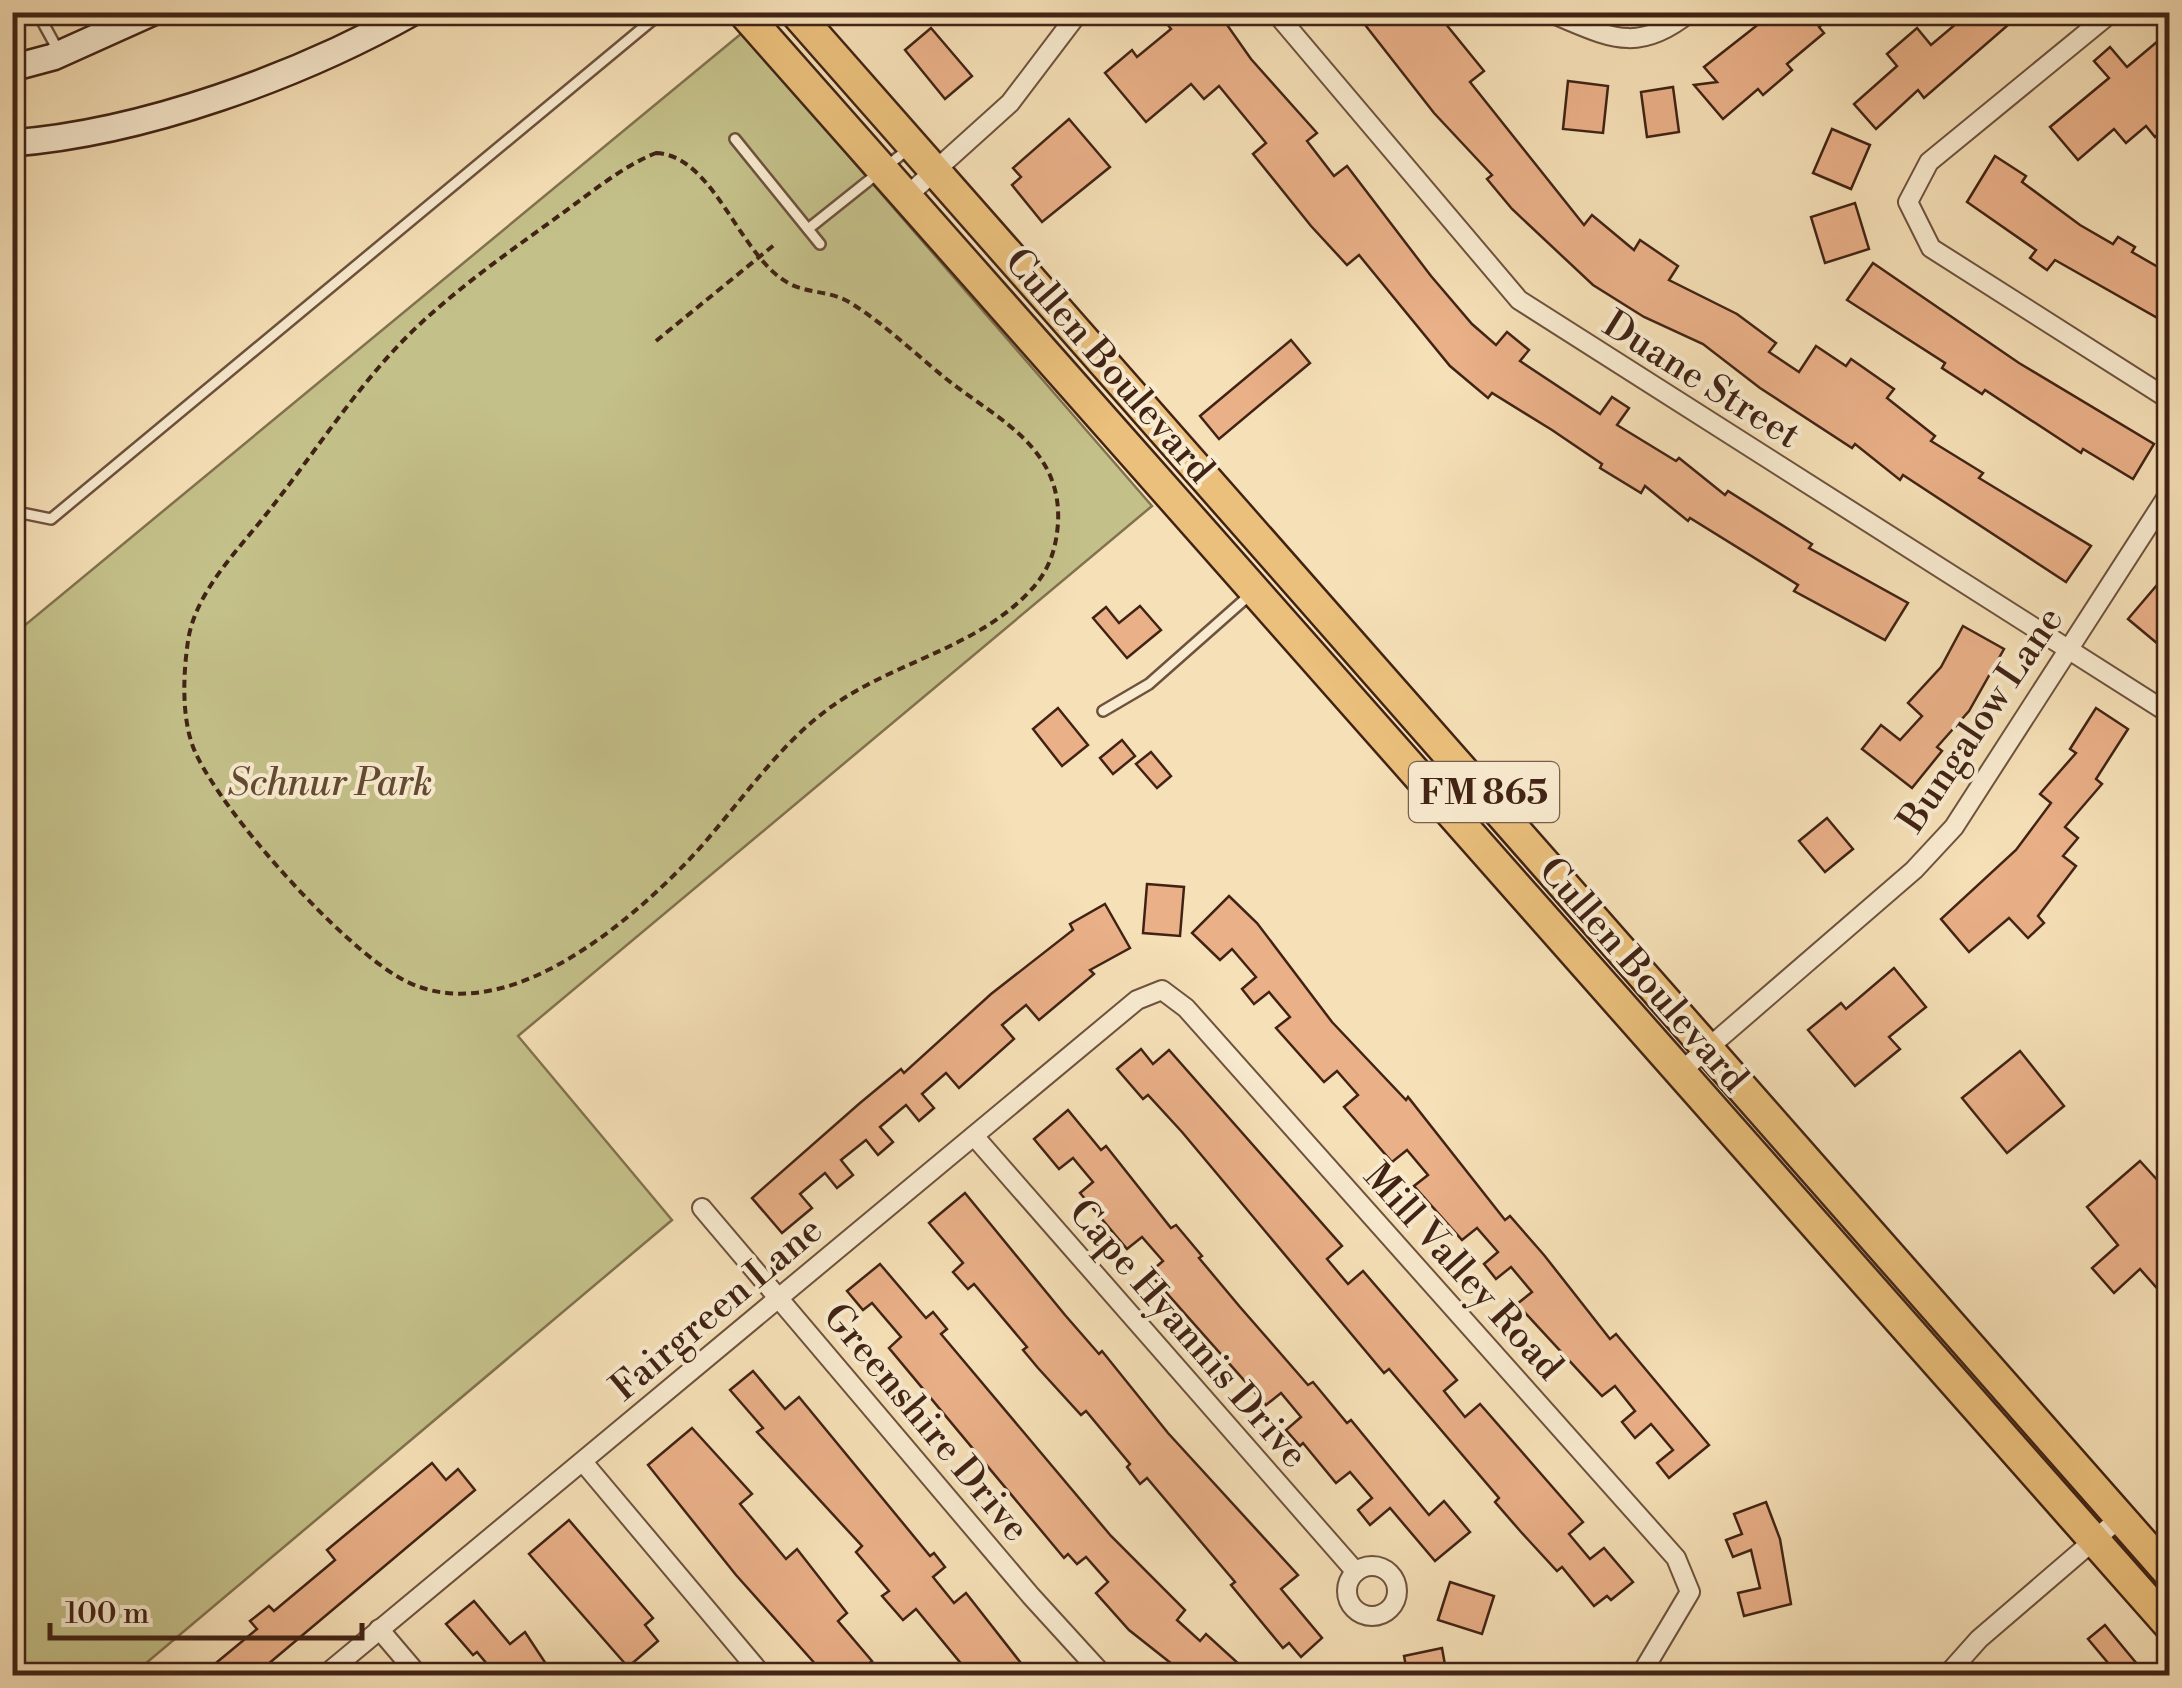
<svg xmlns="http://www.w3.org/2000/svg" width="2182" height="1688" font-family="'Libre Bodoni',serif">
<rect width="100%" height="100%" fill="#f6e0b7"/>
<filter id="stains"><feTurbulence type="fractalNoise" baseFrequency=".002" numOctaves="4"/><feColorMatrix values="0 0 0 0 .2 0 0 0 0 .09 0 0 0 0 .02 0 0 0 .5 -.17"/></filter>
<radialGradient id="worn" r=".72"><stop offset=".6" stop-color="#630" stop-opacity="0"/><stop offset="1" stop-color="#630" stop-opacity=".3"/></radialGradient>
<!-- green -->
<path fill="#c4c089" stroke="#82724f" stroke-width="2.5" d="M742,33l410,473 -634,530 154,184 -540,455 -119,1v-1041z"/>
<!-- building -->
<g fill="#eab088" stroke="#412315" stroke-width="2.5">
<path d="M1158,12h60l33,47 66,74 -10,8 27,35 13,-10 84,110 41,48 24,21 11,-13 22,18 -9,11 80,53 12,-17 17,11 -12,17 59,36 3,-3 46,37 3,-4 84,53 -3,4 99,55 -23,37 -91,-49 4,-6 -108,-67 -2,3 -43,-35 -4,7 -41,-25 2,-4 -50,-34 -60,-37 -4,5 -38,-32 -91,-111 -12,10 -36,-39 -58,-72 13,-11 -47,-57 -15,13 -13,-15 -45,38 -41,-49 27,-23 5,7 34,-28z"/>
<path d="M1355,12h81l48,59 -14,11 114,143 8,-10 42,35 6,-10 38,26 -9,14 68,34 39,29 -7,9 30,20 17,-26 30,20 5,-7 43,30 -7,9 48,38 -4,5 52,32 -4,5 112,68 -25,36 -163,-107 -3,5 -45,-36 -3,4 -92,-60 -57,-44 -59,-27 -51,-32 -81,-76 -25,-30 5,-4 -58,-62z"/>
<path d="M1774,12h62l-17,15 5,6 -37,31 5,6 -29,25 -5,-6 -35,30 -29,-34 23,-3 -13,-15z"/>
<path d="M1970,12h53l-99,86 -6,-8 -42,39 -22,-25 43,-38 -10,-12 30,-26 14,17z"/>
<path d="M931,28l41,48 -27,23 -40,-49z"/>
<path d="M2170,31v94l-15,12 -9,-11 -20,17 -12,-14 -36,31 -28,-33 59,-49 -15,-17 16,-14 17,20z"/>
<path d="M1568,81l40,5 -5,47 -40,-4z"/>
<path d="M1673,87l6,45 -32,5 -6,-45z"/>
<path d="M1069,119l41,48 -68,55 -30,-37 9,-8 -8,-9z"/>
<path d="M1832,129l38,16 -19,44 -38,-16z"/>
<path d="M1995,156l31,20 -4,6 58,43 33,19 5,-7 17,10 -3,5 38,22v51l-115,-65 -8,10 -17,-12 6,-8 -69,-48z"/>
<path d="M1855,203l14,46 -44,14 -14,-46z"/>
<path d="M1873,263l146,100 135,81 -21,35 -50,-30 -2,4 -96,-63 -3,4 -40,-26 3,-5 -98,-63z"/>
<path d="M1291,340l19,23 -91,76 -19,-23z"/>
<path d="M2157,585l13,11v58l-42,-35z"/>
<path d="M1140,606l21,24 -34,28 -34,-40 13,-11 13,16z"/>
<path d="M1963,626l41,23 -35,62 -32,36 5,4 -30,37 -50,-39 19,-24 19,15 22,-24 -14,-13 33,-36z"/>
<path d="M1058,708l30,37 -26,21 -29,-37z"/>
<path d="M2096,708l32,21 -32,50 6,5 -37,43 13,11 -15,18 13,10 -38,50 6,7 -16,15 -19,-20 -40,34 -28,-33 75,-69 35,-47 -11,-9 36,-41 -6,-4z"/>
<path d="M1122,740l13,16 -22,18 -13,-16z"/>
<path d="M1151,752l20,24 -14,12 -21,-24z"/>
<path d="M1827,818l26,31 -28,23 -26,-31z"/>
<path d="M1147,884l37,3 -4,49 -37,-3z"/>
<path d="M1229,896l28,27 75,99 74,78 2,-3 97,123 5,-4 34,39 66,84 6,-5 93,111 -40,33 -12,-15 16,-13 -22,-26 -16,14 -13,-16 13,-11 -20,-25 -13,10 -85,-92 15,-12 -21,-25 -15,12 -12,-15 14,-12 -21,-24 -15,12 -48,-54 14,-11 -21,-25 -15,12 -48,-55 14,-12 -21,-24 -13,11 -48,-54 14,-11 -21,-25 -15,12 -12,-15 14,-12 -24,-28 -12,11 -28,-27z"/>
<path d="M1105,904l25,44 -40,22 4,4 -55,46 -13,-15 -24,20 12,14 -55,49 -13,-15 -24,21 12,14 -15,13 -13,-16 -26,22 13,15 -15,13 -12,-15 -25,20 12,15 -16,13 -12,-15 -25,21 12,14 -30,25 -30,-35 108,-95 41,-34 3,4 87,-79 82,-64 -3,-6z"/>
<path d="M1894,968l32,39 -37,30 11,12 -45,37 -47,-56 33,-27 5,6z"/>
<path d="M1141,1049l12,15 16,-14 173,196 -15,13 21,25 15,-13 94,109 -13,11 21,26 15,-13 103,118 -14,12 21,25 14,-11 29,34 -22,18 -4,-4 -13,10 -32,-39 -5,4 -36,-39 -26,-30 4,-4 -110,-129 -5,4 -202,-241 -34,-37 -5,4 -26,-30z"/>
<path d="M2020,1051l44,55 -57,47 -45,-55z"/>
<path d="M1068,1110l33,40 5,-4 65,82 5,-3 26,31 -3,2 41,49 68,78 5,-3 34,41 4,-3 78,95 15,-14 26,31 -35,29 -45,-53 -20,17 -12,-15 14,-12 -22,-26 -14,11 -33,-40 -3,3 -14,-16 15,-13 -20,-24 -15,12 -117,-132 14,-12 -21,-24 -15,12 -47,-56 13,-11 -20,-24 -14,11 -25,-30z"/>
<path d="M2140,1161l30,33v109l-30,-34 -26,24 -22,-25 26,-23 -31,-38z"/>
<path d="M965,1193l100,122 34,39 3,-3 66,82 130,142 -17,14 41,49 -21,19 -12,-14 -6,5 -52,-63 4,-3 -88,-104 -7,6 -13,-17 3,-3 -44,-53 -5,4 -43,-47 -15,-18 4,-3 -53,-63 -6,5 -15,-17 10,-9 -34,-40z"/>
<path d="M880,1264l46,54 7,-6 14,17 -6,5 170,202 74,74 -8,10 23,21 6,-7 46,42h-81l6,-8 -48,-38 -33,-37 12,-11 -22,-25 -9,7 -9,-10 -4,4 -175,-210 12,-11 -29,-34 -9,7 -16,-19z"/>
<path d="M753,1371l32,38 14,-12 131,159 4,-3 11,14 -12,10 21,26 12,-10 65,83h-79l11,-10 -47,-57 -13,11 -21,-24 7,-5 -33,-39 6,-6 -105,-114 6,-4 -33,-38z"/>
<path d="M692,1428l60,66 -12,10 46,55 11,-10 50,64 -9,8 34,40 -17,15h-29l-90,-101 -88,-110z"/>
<path d="M432,1463l14,17 12,-11 17,21 -221,186h-27l-11,-13 41,-34 -7,-8 19,-15 5,5 61,-51 -8,-10z"/>
<path d="M1766,1502l14,37 11,65 -47,12 -6,-23 22,-5 -9,-38 -18,7 -7,-17 16,-6 -8,-20z"/>
<path d="M569,1520l84,98 -8,7 13,16 -30,26 -99,-113z"/>
<path d="M1450,1582l44,14 -12,38 -44,-14z"/>
<path d="M474,1601l36,43 15,-12 29,44h-57l-20,-24 -4,3 -27,-31z"/>
<path d="M2105,1625l8,10 34,41h-28l-31,-37z"/>
<path d="M1442,1648l5,28h-39l-4,-20z"/>
</g>
<g fill="none" stroke-linecap="round" stroke-linejoin="round">
<!-- service casing -->
<g stroke="#6e523e" stroke-width="14">
<g id="service">
<path d="M37,12l22,40"/>
<path d="M735,139l85,105"/>
<path d="M808,229l99,-79"/>
<path d="M12,511l39,8 611,-507"/>
<path d="M1103,711l46,-27 103,-91"/>
</g>
</g>
<!-- minor casing -->
<g stroke="#6e523e" stroke-width="22">
<g id="minor">
<path d="M1275,12l244,288 651,414"/>
<path d="M1548,12c58,23 87,45 142,0"/>
<path d="M2112,12l-183,150 -21,40 23,46 239,152"/>
<path d="M908,195l102,-92 69,-91"/>
<path d="M1678,1074l236,-204 40,-43 216,-335"/>
<path d="M974,1136l382,436"/>
<path d="M702,1208l329,388 73,80"/>
<path d="M583,1462l180,214"/>
<circle cx="1372" cy="1591" r="25"/>
<path d="M379,1629l40,47"/>
<path d="M324,1676l813,-676 25,-10 24,18 490,550 14,34 -50,84"/>
<path d="M1946,1676l33,-37 142,-122"/>
</g>
</g>
<!-- secondary casing -->
<g stroke="#412315" stroke-width="30">
<g id="secondary">
<path d="M12,68l41,-11 100,-45"/>
<path d="M12,143c131,-10 287,-67 401,-131"/>
</g>
</g>
<!-- primary casing -->
<g stroke="#412315" stroke-width="35">
<g id="primary">
<path d="M743,12l1427,1614"/>
<path d="M795,12l1375,1562"/>
</g>
</g>
<!-- path -->
<g stroke="#412315" stroke-width="4" stroke-dasharray="8 5" stroke-linecap="butt">
<path d="M656,153c63,3 86,118 144,135 16,5 34,5 49,14 35,21 67,53 100,79 50,39 113,67 109,142 -2,27 -9,48 -28,68 -56,60 -144,72 -207,122 -53,41 -91,102 -137,150 -66,68 -189,170 -286,115 -60,-34 -174,-161 -204,-224 -15,-32 -13,-79 -8,-113 7,-49 51,-92 80,-129 49,-62 94,-134 152,-188 43,-40 93,-75 140,-109 31,-22 61,-48 96,-62z"/>
<path d="M656,341l118,-96"/>
</g>
<!-- service -->
<use href="#service" stroke="#f9ebd0" stroke-width="9"/>
<!-- minor -->
<use href="#minor" stroke="#f9ebd0" stroke-width="18"/>
<!-- secondary -->
<use href="#secondary" stroke="#f9ebd0" stroke-width="25"/>
<!-- primary -->
<use href="#primary" stroke="#ebc07c" stroke-width="30"/>
</g>
<g text-anchor="middle" stroke-width="8" stroke-linejoin="round" paint-order="stroke">
<!-- shield labels -->
<rect fill="#f9ebd0" stroke="#785f4d" stroke-width="2.5" x="1409" y="762" width="150" height="60" rx="8"/>
<g font-size="35" font-weight="bold" fill="#412315">
<text x="1484" y="804">FM 865</text>
</g>
<!-- street labels -->
<g font-size="38" fill="#412315" stroke="#f9ebd0">
<text transform="translate(1110 365) rotate(49)" y="13">Cullen Boulevard</text>
<text transform="translate(1702 379) rotate(32)" y="13">Duane Street</text>
<text transform="translate(1980 719) rotate(-56)" y="13">Bungalow Lane</text>
<text transform="translate(1644 974) rotate(49)" y="13">Cullen Boulevard</text>
<text transform="translate(1464 1271) rotate(48)" y="13">Mill Valley Road</text>
<text transform="translate(716 1308) rotate(-40)" y="13">Fairgreen Lane</text>
<text transform="translate(1189 1333) rotate(49)" y="13">Cape Hyannis Drive</text>
<text transform="translate(927 1422) rotate(50)" y="13">Greenshire Drive</text>
</g>
<!-- park labels -->
<g font-size="38" font-style="italic" fill="#624a32" stroke="#f9ebd0">
<text x="330" y="795">Schnur Park</text>
</g>
</g>
<!-- margin -->
<rect width="2182" height="1688" fill="none" stroke="#f6e0b7" stroke-width="50"/>
<rect x="15" y="15" width="2152" height="1658" fill="none" stroke="#412315" stroke-width="5"/>
<rect x="25" y="25" width="2132" height="1638" fill="none" stroke="#412315" stroke-width="2.5"/>
<!-- scale -->
<path d="M50 1623v15h312v-15" fill="none" stroke="#412315" stroke-width="5"/>
<text x="65" y="1623" font-size="30" fill="#412315" stroke="#f9ebd0" stroke-width="8" paint-order="stroke">100 m</text>
<rect width="100%" height="100%" filter="url(#stains)"/>
<rect width="100%" height="100%" fill="url(#worn)"/>
</svg>
